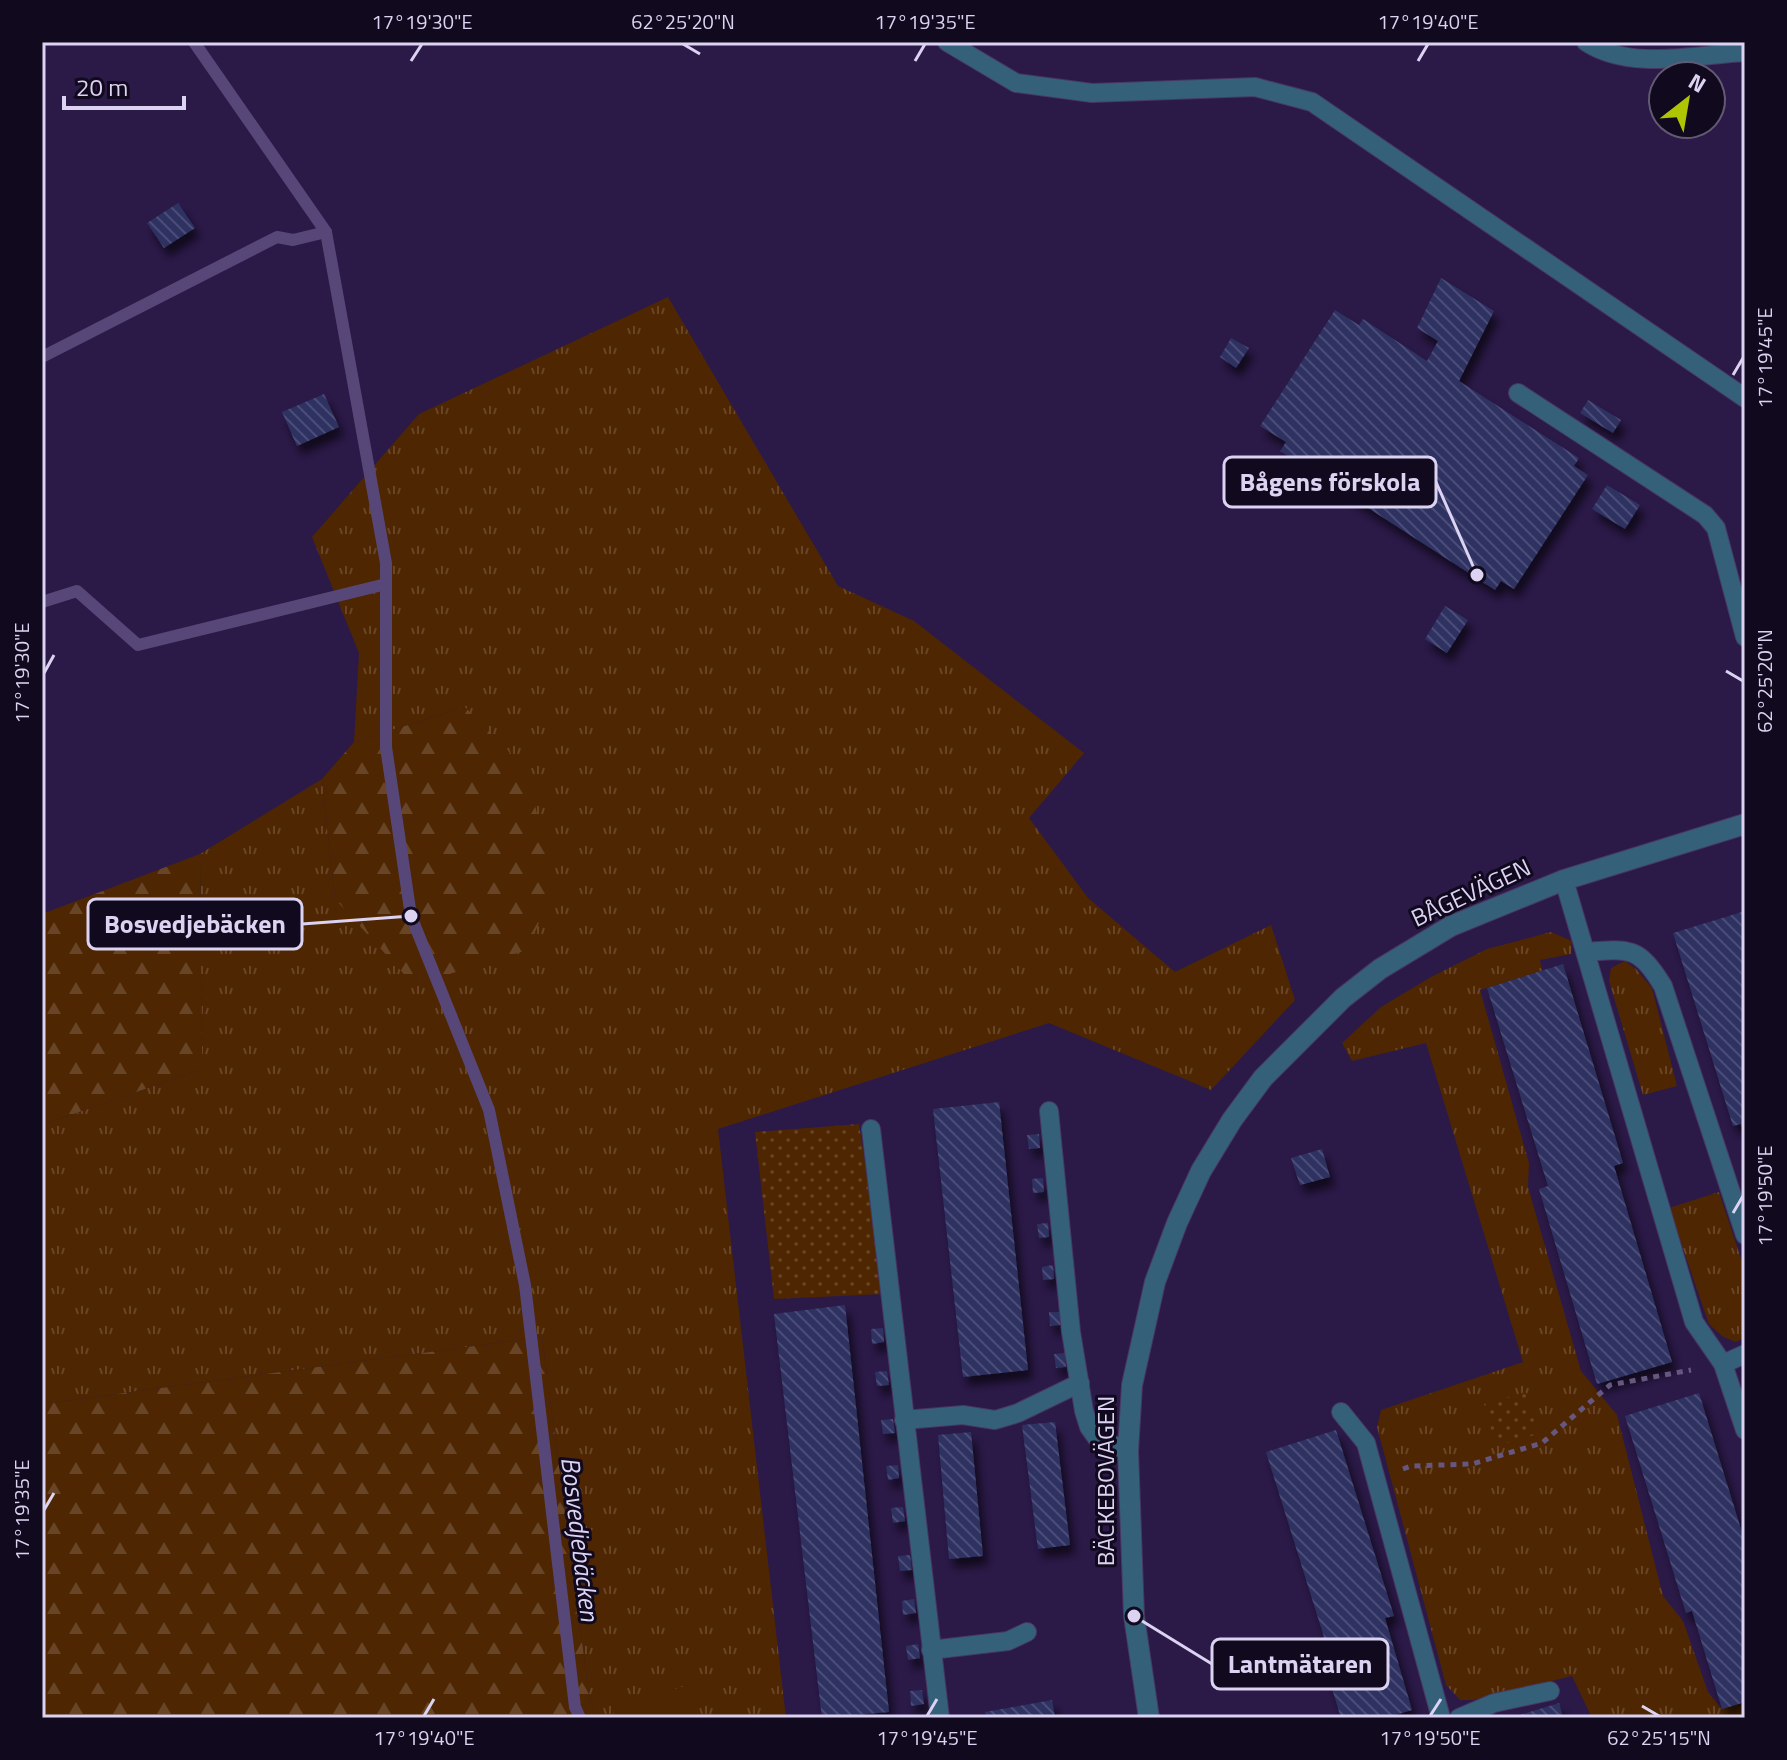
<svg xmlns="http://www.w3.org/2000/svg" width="1787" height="1760" font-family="'Titillium Web',sans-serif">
<defs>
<pattern id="grass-tufts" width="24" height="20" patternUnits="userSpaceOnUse" patternTransform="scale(2)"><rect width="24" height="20" fill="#4e2601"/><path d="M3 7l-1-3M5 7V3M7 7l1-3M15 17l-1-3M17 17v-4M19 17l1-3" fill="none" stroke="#674526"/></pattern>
<pattern id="forest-firs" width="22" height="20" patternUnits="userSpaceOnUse" patternTransform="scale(2)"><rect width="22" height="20" fill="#4e2601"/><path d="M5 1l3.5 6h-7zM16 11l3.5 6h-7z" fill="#674526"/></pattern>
<pattern id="park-dots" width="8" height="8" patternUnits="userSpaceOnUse" patternTransform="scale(2)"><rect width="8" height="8" fill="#4e2601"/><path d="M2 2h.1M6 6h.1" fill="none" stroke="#674526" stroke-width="1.8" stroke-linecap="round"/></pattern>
<pattern id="building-back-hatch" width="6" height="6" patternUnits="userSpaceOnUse" patternTransform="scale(2)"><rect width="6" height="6" fill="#2d3161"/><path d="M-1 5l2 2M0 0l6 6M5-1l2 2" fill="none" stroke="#4b4e78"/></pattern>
<filter id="shadow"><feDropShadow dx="5" dy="9" stdDeviation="4" flood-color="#0009"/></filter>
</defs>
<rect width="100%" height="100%" fill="#2b1948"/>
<!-- grass -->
<g fill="url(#grass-tufts)">
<path d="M668,297l170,289 76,35 170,132 -55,65 59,80 87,74 96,-47 24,75 -84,90 -162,-67 -331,106 68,589h-190l-7,-23 -47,-358 -500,67v-279l160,-56 -2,-215 122,-75 13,120 130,-192 -111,35 5,-89 -47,-116 107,-123z"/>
<path d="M1551,932l21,9 -1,13 -31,6 2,11 -62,19 49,173 -1,24 53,184 36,44 46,181 20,25 25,71 14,17 23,-7v16h-153l-20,-42 -99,24h-13l-14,-15 -69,-258 4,-17 142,-48 -97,-319 -74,18 -10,-18 39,-36 50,-30 56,-28z"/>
<path d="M1625,961l11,8 16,19 25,98 -34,9 -34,-114 2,-13z"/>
<path d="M1719,1192l26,79v67l-10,4 -13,-6 -13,-12 -40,-116z"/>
</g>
<!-- forest -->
<g fill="url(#forest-firs)">
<path d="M465,707l61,62 29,118 -28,63 -113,35 -79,-86 -13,-120 32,-37z"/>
<path d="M200,854l2,215 -160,56v-211z"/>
<path d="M542,1337l47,358 7,23h-554v-314z"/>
</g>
<!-- park -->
<g fill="url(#park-dots)">
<path d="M859,1124l26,170 -111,5 -19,-167z"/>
<path d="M1526,1392l12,42 -42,12 -12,-42z"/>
</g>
<!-- pitch -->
<path fill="#4e2601" d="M692,1684l10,34h-87l-3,-11z"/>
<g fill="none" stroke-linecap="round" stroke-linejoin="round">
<!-- stream -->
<g stroke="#574779" stroke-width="12">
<path d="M194,42l132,190 60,331v184l25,169 78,194 36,175 50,422 5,11"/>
<path d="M42,357l235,-120 16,3 33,-8"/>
<path d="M42,602l35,-11 61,54 248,-61"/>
</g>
</g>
<!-- building -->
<g fill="url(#building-back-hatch)" filter="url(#shadow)">
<path d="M178,203l17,25 -31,20 -17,-25z"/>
<path d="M1441,278l53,33 -35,70 120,77 -5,8 14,9 -74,114 -13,-8 -6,9 -215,-139 6,-9 -26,-16 75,-116 24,15 4,-6 64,42 11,-20 -21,-13z"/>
<path d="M1231,338l18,10 -13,20 -16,-11z"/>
<path d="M324,394l15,33 -42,19 -15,-34z"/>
<path d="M1588,400l33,20 -8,13 -33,-20z"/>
<path d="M1607,485l33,20 -15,24 -33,-20z"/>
<path d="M1445,606l23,14 -21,33 -22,-14z"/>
<path d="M1745,911v223l-1,1 -3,-11 -8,2 -60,-193z"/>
<path d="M1563,964l60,199 -9,3 58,196 -75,22 -58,-195 9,-3 -61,-198z"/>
<path d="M999,1102l29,268 -65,7 -30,-268z"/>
<path d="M1039,1134l1,14 -11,1 -2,-14z"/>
<path d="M1322,1149l8,28 -30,8 -9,-27z"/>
<path d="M1043,1178l1,14 -11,1 -1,-14z"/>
<path d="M1048,1223l1,14 -10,1 -2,-14z"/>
<path d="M1053,1265l1,14 -11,1 -1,-13z"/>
<path d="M845,1305l44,407 -67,6 -48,-404z"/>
<path d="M1049,1312h10l2,13 -11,1z"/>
<path d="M883,1328l1,14 -12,2 -1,-15z"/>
<path d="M1065,1353l1,14 -10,1 -2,-14z"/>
<path d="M887,1371l2,14 -12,1 -2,-14z"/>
<path d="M1699,1393l46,149v160l-23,7 -30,-98 -6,2 -61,-197z"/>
<path d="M893,1419l2,14 -12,1 -2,-14z"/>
<path d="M1055,1422l15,123 -32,4 -16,-124z"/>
<path d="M1336,1430l58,186 -9,2 27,92 -27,8h-44l-24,-79 7,-2 -58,-185z"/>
<path d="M971,1432l12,124 -34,3 -11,-124z"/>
<path d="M898,1465l1,13 -11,2 -2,-14z"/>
<path d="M903,1507l2,14 -12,2 -2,-15z"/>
<path d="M910,1555l2,15 -12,1 -2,-15z"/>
<path d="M914,1599l2,14 -13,2 -1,-14z"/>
<path d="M918,1644l2,14 -12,2 -2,-14z"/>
<path d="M922,1690l2,14 -13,2 -1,-15z"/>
<path d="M1052,1700l3,18h-69l-1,-6z"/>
<path d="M1559,1703l4,15h-50v-1z"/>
</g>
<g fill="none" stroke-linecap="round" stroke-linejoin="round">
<!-- service casing -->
<g stroke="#473763" stroke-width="20">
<g id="service">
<path d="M947,42l69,41 76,10 163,-6 57,15 433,296"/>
<path d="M1586,42c44,29 108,13 159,10"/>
<path d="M1518,393l187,122 11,13 29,109"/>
<path d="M1564,880l130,442 29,42 22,66"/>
<path d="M1586,952c44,-4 53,-5 77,34l82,249"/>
<path d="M1049,1111l22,221 13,79 5,16 8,11 31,13"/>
<path d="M871,1129l69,589"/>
<path d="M1723,1364l22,-10"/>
<path d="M1341,1412l25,31 75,275"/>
<path d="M904,1420l59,-5 32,5 23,-7 62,-30"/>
<path d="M931,1650l77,-9 19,-9"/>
<path d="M1459,1718l35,-15 56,-12"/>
</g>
</g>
<!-- tertiary casing -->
<g stroke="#473763" stroke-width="22">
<path id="tertiary" d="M1149,1718l-15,-102 -6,-165 4,-66 23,-103 22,-59 24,-52 31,-51 31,-42 80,-80 37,-29 71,-43 113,-46 181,-56"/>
</g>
<!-- path -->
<path stroke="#655780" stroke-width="5" stroke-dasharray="6 6" stroke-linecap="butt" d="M1403,1469l8,-3 61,-2 70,-21 68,-58 81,-15"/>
<!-- service -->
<use href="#service" stroke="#35607a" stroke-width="18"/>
<!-- tertiary -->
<use href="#tertiary" stroke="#35607a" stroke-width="20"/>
</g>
<!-- ticks -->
<path fill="none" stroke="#dbd3f1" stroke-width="3" d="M683,44l17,10M411,61l11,-17M915,61l10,-17M1418,61l10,-17M1733,375l10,-17M1726,671l17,10M44,673l10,-18M1733,1213l10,-17M44,1510l10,-17M1642,1706l17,10M424,1716l10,-17M927,1716l10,-17M1430,1716l11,-17"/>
<g text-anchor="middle" stroke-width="6" stroke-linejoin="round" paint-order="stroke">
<!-- street labels -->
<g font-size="24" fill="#dbd3f1" stroke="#110a1e">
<text transform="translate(1471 893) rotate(-25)" y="8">BÅGEVÄGEN</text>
<text transform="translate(1106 1481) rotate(-90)" y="8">BÄCKEBOVÄGEN</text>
</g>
<!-- water labels -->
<g font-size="26" font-style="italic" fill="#dcd4f4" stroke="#110a1e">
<text transform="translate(580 1539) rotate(83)" y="9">Bosvedjebäcken</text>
</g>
</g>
<!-- callouts -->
<path fill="none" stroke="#dbd3f1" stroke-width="3" d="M1477 575L1436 482M411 916L302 924M1134 1616L1212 1664"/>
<g fill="#dbd3f1" stroke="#110a1e" stroke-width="3">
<circle cx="1477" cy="575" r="8"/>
<circle cx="411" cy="916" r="8"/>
<circle cx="1134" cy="1616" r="8"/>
</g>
<g fill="#110a1e" stroke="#dbd3f1" stroke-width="3">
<rect x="1224" y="457" width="212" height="50" rx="8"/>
<rect x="88" y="899" width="214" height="50" rx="8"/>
<rect x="1212" y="1639" width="176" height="50" rx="8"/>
</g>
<g font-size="26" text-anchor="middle" font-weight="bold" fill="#dbd3f1">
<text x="1330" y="491">Bågens förskola</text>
<text x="195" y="933">Bosvedjebäcken</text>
<text x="1300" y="1673">Lantmätaren</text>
</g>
<!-- border -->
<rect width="1787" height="1760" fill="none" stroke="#110a1e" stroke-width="88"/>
<!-- north arrow -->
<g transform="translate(1687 100) rotate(31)"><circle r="38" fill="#110a1e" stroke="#625a72" stroke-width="2"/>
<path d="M0-6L14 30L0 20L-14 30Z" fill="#afc503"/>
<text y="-12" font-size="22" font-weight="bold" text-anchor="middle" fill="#dbd3f1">N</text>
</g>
<!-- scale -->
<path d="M64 96v12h120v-12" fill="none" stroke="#dbd3f1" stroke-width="4"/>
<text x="76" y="96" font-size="24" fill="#dbd3f1" stroke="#110a1e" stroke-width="6" paint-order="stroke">20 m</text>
<rect x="44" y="44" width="1699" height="1672" fill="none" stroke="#dbd3f1" stroke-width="3"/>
<g font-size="20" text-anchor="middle" fill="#dbd3f1">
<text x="422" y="29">17°19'30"E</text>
<text x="683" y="29">62°25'20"N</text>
<text x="925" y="29">17°19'35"E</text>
<text x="1428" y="29">17°19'40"E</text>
<text transform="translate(1765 358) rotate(-90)" y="7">17°19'45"E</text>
<text transform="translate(22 673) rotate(-90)" y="7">17°19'30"E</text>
<text transform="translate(1765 681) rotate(-90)" y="7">62°25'20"N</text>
<text transform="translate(1765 1196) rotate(-90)" y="7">17°19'50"E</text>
<text transform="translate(22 1510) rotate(-90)" y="7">17°19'35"E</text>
<text x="424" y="1745">17°19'40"E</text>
<text x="927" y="1745">17°19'45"E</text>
<text x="1430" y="1745">17°19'50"E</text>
<text x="1659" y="1745">62°25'15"N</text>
</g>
</svg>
